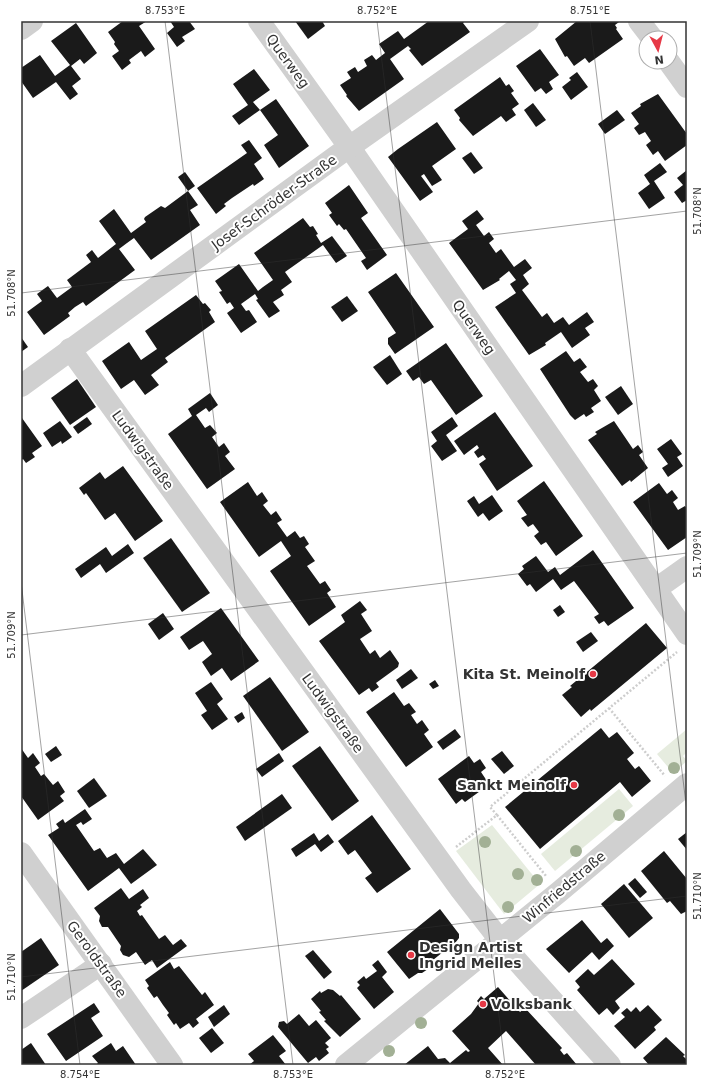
<svg xmlns="http://www.w3.org/2000/svg" width="708" height="1086" font-family="'DejaVu Sans',sans-serif">
<rect width="100%" height="100%" fill="#fff"/>
<!-- green -->
<g fill="#e6ecdf">
<path d="M687,729v23l-4,4 4,5 -14,12 -16,-19z"/>
<path d="M619,789l14,17 -78,65 -14,-17z"/>
<path d="M492,825l48,59 -36,30 -48,-63z"/>
</g>
<!-- building -->
<g fill="#1a1a1a">
<path d="M123,21h24l-8,5 16,23 -10,8 -4,-6 -12,9 2,3 -9,7 -10,-14 7,-5 -5,-7 1,-2 -7,-10z"/>
<path d="M170,21h19l6,8 -13,8 3,4 -8,6 -10,-14 7,-6z"/>
<path d="M295,21h27l3,5 -17,13z"/>
<path d="M429,21h36l-2,2 7,9 -48,34 -13,-16 2,-1 -3,-3 -18,13 14,20 -45,32 -13,-15 1,-1 -7,-10 11,-7 -4,-6 8,-5 3,5 9,-6 -3,-6 8,-5 4,5 9,-7 -6,-9 19,-13 6,8z"/>
<path d="M577,21h41l1,1 -4,3 2,3 -1,1 7,10 -34,24 -4,-5 -11,8 -7,-10 -2,1 -10,-18z"/>
<path d="M76,23l21,30 -13,11 -4,-5 -9,7 10,13 -9,7 6,8 -8,6 -14,-18 -23,16 -12,-17v-13l19,-13 15,21 15,-11 -19,-24z"/>
<path d="M540,49l19,26 -10,7 4,7 -7,5 -5,-6 -6,4 -19,-26z"/>
<path d="M254,69l16,21 -17,12 7,8 -21,15 -7,-9 16,-11 -15,-21z"/>
<path d="M577,72l11,15 -17,13 -9,-13 9,-7 -2,-2z"/>
<path d="M500,77l6,9 3,-2 5,7 -3,2 8,11 -7,5 4,6 -10,7 -5,-6 -28,20 -14,-16 1,-2 -6,-8z"/>
<path d="M658,94l29,40v11l-22,16 -7,-10 -5,4 -7,-10 5,-4 -6,-9 -6,3 -5,-7 5,-4 -8,-11 10,-7 -1,-2z"/>
<path d="M276,99l33,47 -30,22 -15,-23 14,-10 -18,-25z"/>
<path d="M533,103l13,17 -10,7 -12,-17z"/>
<path d="M617,110l8,10 -20,14 -7,-10z"/>
<path d="M437,122l19,27 -24,17 10,14 -10,6 -8,-12 -3,2 12,16 -13,9 -32,-44 10,-8z"/>
<path d="M249,140l13,18 -8,6 10,15 -10,7 -1,-2 -21,14 -8,6 2,2 -10,8 -19,-26 50,-35 -6,-8z"/>
<path d="M471,152l12,16 -9,6 -12,-16z"/>
<path d="M660,163l7,9 -13,9 11,17 -16,11 -11,-16 12,-9 -6,-9z"/>
<path d="M687,170v30l-5,3 -8,-11 9,-7 -6,-7z"/>
<path d="M185,172l10,14 -7,5 -10,-14z"/>
<path d="M349,185l19,28 -7,5 26,37 -20,15 -6,-9 5,-3 -20,-29 -2,1 -5,-6 -2,2 -8,-11 3,-2 -7,-10z"/>
<path d="M188,191l10,14 -8,5 10,15 -49,35 -17,-22 -7,5 -8,6 16,21 -49,36 -3,-4 -8,5 -7,6 2,3 -26,19 -17,-23 15,-11 -5,-7 11,-8 9,12 15,-11 -5,-7 24,-18 -5,-7 6,-5 6,8 18,-14 -17,-23 15,-12 17,24 15,-11 -2,-3 1,-2 16,-11 4,2z"/>
<path d="M477,210l7,9 -8,6 8,11 5,-4 5,7 -5,4 7,10 5,-4 13,18 11,-8 7,9 -9,7 6,9 -7,6 20,27 5,-4 7,10 9,-6 6,8 18,-13 7,10 -9,6 5,7 -18,13 -11,-16 -16,11 1,2 -17,10 -34,-48 21,-14 -6,-9 6,-4 -7,-9 -10,8 1,1 -17,10 -34,-47 19,-14 -6,-8z"/>
<path d="M303,218l7,9 3,-1 5,8 -2,1 5,8 11,-7 15,20 -11,7 -13,-18 -38,27 7,10 -11,8 3,5 -11,7 7,9 -11,7 -13,-18 2,-1 -3,-5 -14,10 5,7 3,-1 8,12 -16,11 -14,-20 7,-5 -4,-6 -3,2 -8,-12 3,-1 -7,-10 24,-17 19,27 5,-4 10,-7 -19,-27z"/>
<path d="M396,273l38,54 -39,27 -7,-10v-6l8,-5 -28,-41z"/>
<path d="M196,295l7,9 2,-1 6,7 -2,2 6,10 -50,36 3,4 -17,13 8,10 -14,10 -11,-15 -13,9 -19,-28 27,-19 12,18 16,-11 -12,-18z"/>
<path d="M347,296l11,15 -16,11 -11,-15z"/>
<path d="M21,337l7,10 -7,5z"/>
<path d="M446,343l37,53 -27,19 -25,-35 -7,4 -5,-7 -6,4 -7,-10z"/>
<path d="M566,351l8,11 6,-4 7,9 -7,5 8,10 5,-3 5,7 -4,4 7,11 -10,7 3,4 -8,5 -2,-3 -9,6 -5,-5 -30,-46z"/>
<path d="M390,355l12,19 -15,11 -14,-18z"/>
<path d="M77,379l19,28 -26,18 -19,-27z"/>
<path d="M621,386l12,18 -15,11 -13,-18z"/>
<path d="M210,393l8,12 -9,7 -3,-4 -10,7 9,13 5,-3 7,8 -5,4 7,10 5,-4 6,9 -5,4 10,13 -28,20 -39,-55 24,-18 -4,-7z"/>
<path d="M495,412l38,54 -36,25 -18,-27 7,-5 -3,-4 -5,3 -4,-6 5,-4 -2,-3 -13,10 -10,-14z"/>
<path d="M87,417l5,7 -14,10 -5,-7z"/>
<path d="M452,417l6,9 -12,9 11,16 -15,10 -11,-15 6,-5 -6,-9z"/>
<path d="M22,418l20,28 -10,7 3,4 -9,6 -3,-4 -2,1z"/>
<path d="M60,421l12,16 -10,7 -1,-3 -9,6 -9,-14z"/>
<path d="M614,421l19,28 5,-4 5,7 -4,3 9,13 -17,14 -1,-2 -8,6 -34,-46 9,-6 -2,-2z"/>
<path d="M671,439l11,15 -5,3 6,9 -15,11 -6,-9 6,-4 -11,-15z"/>
<path d="M123,466l40,55 -28,20 -20,-28 -10,7 -19,-27 -2,2 -5,-7 21,-16 5,7z"/>
<path d="M544,481l39,55 -27,20 -10,-14 -5,3 -7,-9 5,-4 -6,-8 -5,3 -7,-9 6,-3 -10,-14z"/>
<path d="M248,482l9,14 5,-4 6,9 -5,4 8,10 5,-4 6,9 -5,3 10,14 8,-6 5,7 4,-2 5,8 -4,3 10,14 -8,5 13,18 5,-3 6,9 -4,3 9,14 -27,19 -39,-55 21,-15 -10,-15 -22,16 -39,-55z"/>
<path d="M659,483l8,11 5,-4 6,8 -5,4 5,8 7,-4 2,3v28l-19,13 -35,-48z"/>
<path d="M492,495l11,16 -14,10 -6,-8 -5,4 -11,-16 7,-5 5,8z"/>
<path d="M171,538l39,55 -28,19 -39,-54z"/>
<path d="M128,544l6,9 -28,20 -6,-9 -19,14 -6,-9 31,-22 6,9z"/>
<path d="M593,550l41,58 -26,18 -4,-5 -5,3 -5,-7 5,-3 -25,-33 -13,9 -8,-11 -17,13 -6,-8 -3,2 -9,-12 6,-5 -2,-3 14,-10 12,16 7,-5 5,8z"/>
<path d="M360,601l7,9 -6,4 11,17 -12,8 10,15 5,-4 5,8 10,-8 9,13 -1,4 -22,16 3,4 -7,5 -3,-4 -10,7 -40,-54 26,-19 -4,-7z"/>
<path d="M560,605l5,7 -7,5 -5,-7z"/>
<path d="M221,608l38,53 -28,20 -9,-13 -11,8 -9,-14 10,-8 -9,-13 -14,9 -9,-13z"/>
<path d="M163,613l11,16 -15,11 -11,-16z"/>
<path d="M646,623l21,25 -76,63 -1,-2 -9,8 -19,-22 10,-8 -2,-1z"/>
<path d="M591,632l7,9 -15,11 -7,-10z"/>
<path d="M411,669l7,9 -16,11 -6,-9z"/>
<path d="M270,677l39,55 -27,19 -39,-55z"/>
<path d="M435,680l4,6 -6,3 -4,-5z"/>
<path d="M211,682l12,17 -6,5 11,15 -16,11 -11,-15 6,-4 -12,-18z"/>
<path d="M394,692l10,14 5,-3 7,9 -5,3 6,9 5,-4 7,10 -5,4 9,13 -27,20 -40,-55z"/>
<path d="M242,712l3,6 -7,5 -4,-6z"/>
<path d="M601,728l8,10 8,-6 17,21 -7,6 8,10 4,-3 12,15 -19,16 -12,-15 -80,67 -35,-42z"/>
<path d="M455,729l6,8 -18,13 -6,-8z"/>
<path d="M56,746l6,9 -11,7 -6,-8z"/>
<path d="M320,746l39,55 -27,20 -40,-55z"/>
<path d="M21,748l7,10 5,-5 7,10 -5,4 6,9 3,-2 9,11 5,-4 7,11 -5,4 4,5 -26,19 -17,-24z"/>
<path d="M502,751l12,15 -10,8 -13,-15z"/>
<path d="M279,753l5,8 -22,16 -6,-8z"/>
<path d="M469,756l5,7 6,-4 6,9 -5,4 6,9 -6,4 2,4 -18,13 -3,-3 -6,5 -18,-25z"/>
<path d="M94,778l13,18 -18,12 -12,-17z"/>
<path d="M282,794l10,14 -47,33 -9,-14z"/>
<path d="M85,809l7,10 -9,6 -2,-3 -5,3 18,26 6,-3 7,10 9,-5 8,11 19,-15 14,16 -26,19 -12,-16 -31,23 -40,-56 11,-7 -3,-4 7,-5 2,4z"/>
<path d="M372,815l39,54 -34,24 -12,-15 7,-5 -17,-23 -7,5 -10,-14z"/>
<path d="M687,832v18l-9,-11z"/>
<path d="M314,833l5,8 9,-7 6,8 -13,10 -6,-8 -19,13 -5,-8z"/>
<path d="M664,851l23,28v32l-6,3 -11,-13 -3,2 -26,-32z"/>
<path d="M635,878l12,14 -7,6 -12,-14z"/>
<path d="M624,884l29,34 -24,20 -28,-34z"/>
<path d="M121,888l8,11 14,-10 6,9 -9,7 2,2 -5,4 3,5 2,-1 17,24 6,-4 8,10 8,-6 6,7 -30,22 -5,-8 -7,5 -9,-13 -7,5 -6,-2 -3,-5 1,-4 -13,-19h-6l-3,-6 1,-5 -6,-8z"/>
<path d="M440,909l19,25v4l-11,14h-5l-15,12v5l-6,4h-4l-9,6 -22,-27z"/>
<path d="M582,920l19,23 6,-5 7,8 -15,14 -7,-8 -23,21 -23,-24z"/>
<path d="M41,938l18,27 -38,26v-39z"/>
<path d="M313,950l19,22 -8,7 -19,-23z"/>
<path d="M612,959l23,25 -20,17 5,7 -7,7 -6,-7 -8,7 -22,-25 3,-3 -5,-6 13,-12 6,6z"/>
<path d="M378,960l9,12 -5,5 12,15 -20,17 -17,-21 3,-3 -3,-3 7,-6 2,3 11,-8 -5,-6z"/>
<path d="M170,962l4,7 5,-3 23,29 3,-3 9,13 -18,14 3,4 -6,5 -4,-5 -9,6 -4,-6 -2,2 -7,-10 2,-2 -6,-8 -6,-9 -3,2 -7,-10 2,-2 -4,-6z"/>
<path d="M498,987l22,25 5,-4 37,40 -2,2 4,5 3,-2 10,12h-41l-30,-34 -18,17 15,17h-99l24,-19 10,13 7,-1 5,5 16,-13 2,2 2,-1 -18,-20 19,-17 8,-11 -2,-2 4,-5 3,3z"/>
<path d="M328,989l5,1 7,6 1,-1 20,24 -21,18 -16,-16 2,-1 -7,-8 2,-1 -10,-12 9,-8 1,2z"/>
<path d="M94,1003l6,9 -9,6 12,18 -37,25 -19,-27z"/>
<path d="M224,1005l6,9 -16,13 -6,-10z"/>
<path d="M648,1005l14,15 -8,7 2,3 -21,19 -21,-23 11,-9 -4,-4 6,-5 4,4 5,-5 4,5z"/>
<path d="M299,1014l10,12 7,-6 15,18 -6,5 4,4 -3,2 3,4 -10,8 -3,-4 -8,6 -30,-36 1,-5 5,-1 3,3z"/>
<path d="M212,1028l12,15 -13,10 -12,-15z"/>
<path d="M273,1035l13,16 -7,5 7,9h-37l5,-4 -6,-7z"/>
<path d="M666,1037l19,18 -2,1 4,4v5h-38l-6,-7z"/>
<path d="M31,1043l15,22h-25v-15z"/>
<path d="M111,1043l5,8 7,-5 13,19h-40l2,-2 -6,-7z"/>
</g>
<g fill="none" stroke-linecap="round" stroke-linejoin="round">
<!-- path -->
<g stroke="#cdcdcd" stroke-width="2.5" stroke-dasharray="2 2" stroke-linecap="butt">
<path d="M609,708l56,68"/>
<path d="M497,815l49,61"/>
<path d="M456,847l41,-32 -7,-8 187,-155"/>
</g>
<!-- minor -->
<g stroke="#d0d0d0" stroke-width="22">
<path d="M259,21l91,127 337,486"/>
<path d="M639,21l13,17"/>
<path d="M21,29l11,-8"/>
<path d="M669,62l18,25"/>
<path d="M70,349l391,541 49,63 100,112"/>
<path d="M21,386l317,-231 190,-134"/>
<path d="M656,589l31,-22"/>
<path d="M21,853l151,212"/>
<path d="M21,1018l80,-54"/>
<path d="M346,1065l213,-173 128,-108"/>
</g>
</g>
<!-- trees -->
<g fill="#a2b095">
<circle cx="674" cy="768" r="6"/>
<circle cx="619" cy="815" r="6"/>
<circle cx="485" cy="842" r="6"/>
<circle cx="576" cy="851" r="6"/>
<circle cx="518" cy="874" r="6"/>
<circle cx="537" cy="880" r="6"/>
<circle cx="508" cy="907" r="6"/>
<circle cx="421" cy="1023" r="6"/>
<circle cx="389" cy="1051" r="6"/>
</g>
<!-- ticks -->
<path fill="none" stroke="#333" stroke-width="1" stroke-opacity="0.45" d="M165,21l128,1044M377,21l128,1044M590,21l97,791M21,293l666,-82M21,582l59,483M21,635l666,-82M21,977l666,-81"/>
<!-- markers -->
<g fill="#e63946" stroke="#fff" stroke-width="1.5">
<circle cx="593" cy="674" r="4"/>
<circle cx="574" cy="785" r="4"/>
<circle cx="411" cy="955" r="4"/>
<circle cx="483" cy="1004" r="4"/>
</g>
<g text-anchor="middle" stroke-width="4" stroke-linejoin="round" paint-order="stroke">
<!-- street labels -->
<g font-size="14" fill="#333" stroke="#fff">
<text transform="translate(288 61) rotate(54)" y="5">Querweg</text>
<text transform="translate(274 202) rotate(-36)" y="5">Josef-Schröder-Straße</text>
<text transform="translate(474 327) rotate(55)" y="5">Querweg</text>
<text transform="translate(143 450) rotate(54)" y="5">Ludwigstraße</text>
<text transform="translate(333 713) rotate(54)" y="5">Ludwigstraße</text>
<text transform="translate(564 887) rotate(-40)" y="5">Winfriedstraße</text>
<text transform="translate(97 959) rotate(54)" y="5">Geroldstraße</text>
</g>
<!-- poi labels -->
<g font-size="14" font-weight="bold" fill="#333" stroke="#fff" text-anchor="end">
<text x="585" y="679">Kita St. Meinolf</text>
<text x="566" y="790">Sankt Meinolf</text>
<text x="419" y="952" text-anchor="start">Design Artist<tspan x="419" dy="16">Ingrid Melles</tspan></text>
<text x="491" y="1009" text-anchor="start">Volksbank</text>
</g>
</g>
<!-- border -->
<rect width="708" height="1086" fill="none" stroke="#ffffff" stroke-width="44"/>
<!-- north arrow -->
<g transform="translate(658 50) rotate(173)"><circle r="19" fill="#ffffff" stroke="#adadad"/>
<path d="M0-3L7 15L0 10L-7 15Z" fill="#e63946"/>
<text y="-6" font-size="11" font-weight="bold" text-anchor="middle" fill="#333333">N</text>
</g>
<rect x="22" y="22" width="664" height="1042" fill="none" stroke="#333" stroke-width="1.5"/>
<g font-size="10" text-anchor="middle" fill="#333">
<text x="165" y="14">8.753°E</text>
<text x="377" y="14">8.752°E</text>
<text x="590" y="14">8.751°E</text>
<text transform="translate(697 211) rotate(-90)" y="4">51.708°N</text>
<text transform="translate(11 293) rotate(-90)" y="4">51.708°N</text>
<text transform="translate(697 554) rotate(-90)" y="4">51.709°N</text>
<text transform="translate(11 635) rotate(-90)" y="4">51.709°N</text>
<text transform="translate(697 896) rotate(-90)" y="4">51.710°N</text>
<text transform="translate(11 977) rotate(-90)" y="4">51.710°N</text>
<text x="80" y="1078">8.754°E</text>
<text x="293" y="1078">8.753°E</text>
<text x="505" y="1078">8.752°E</text>
</g>
</svg>
